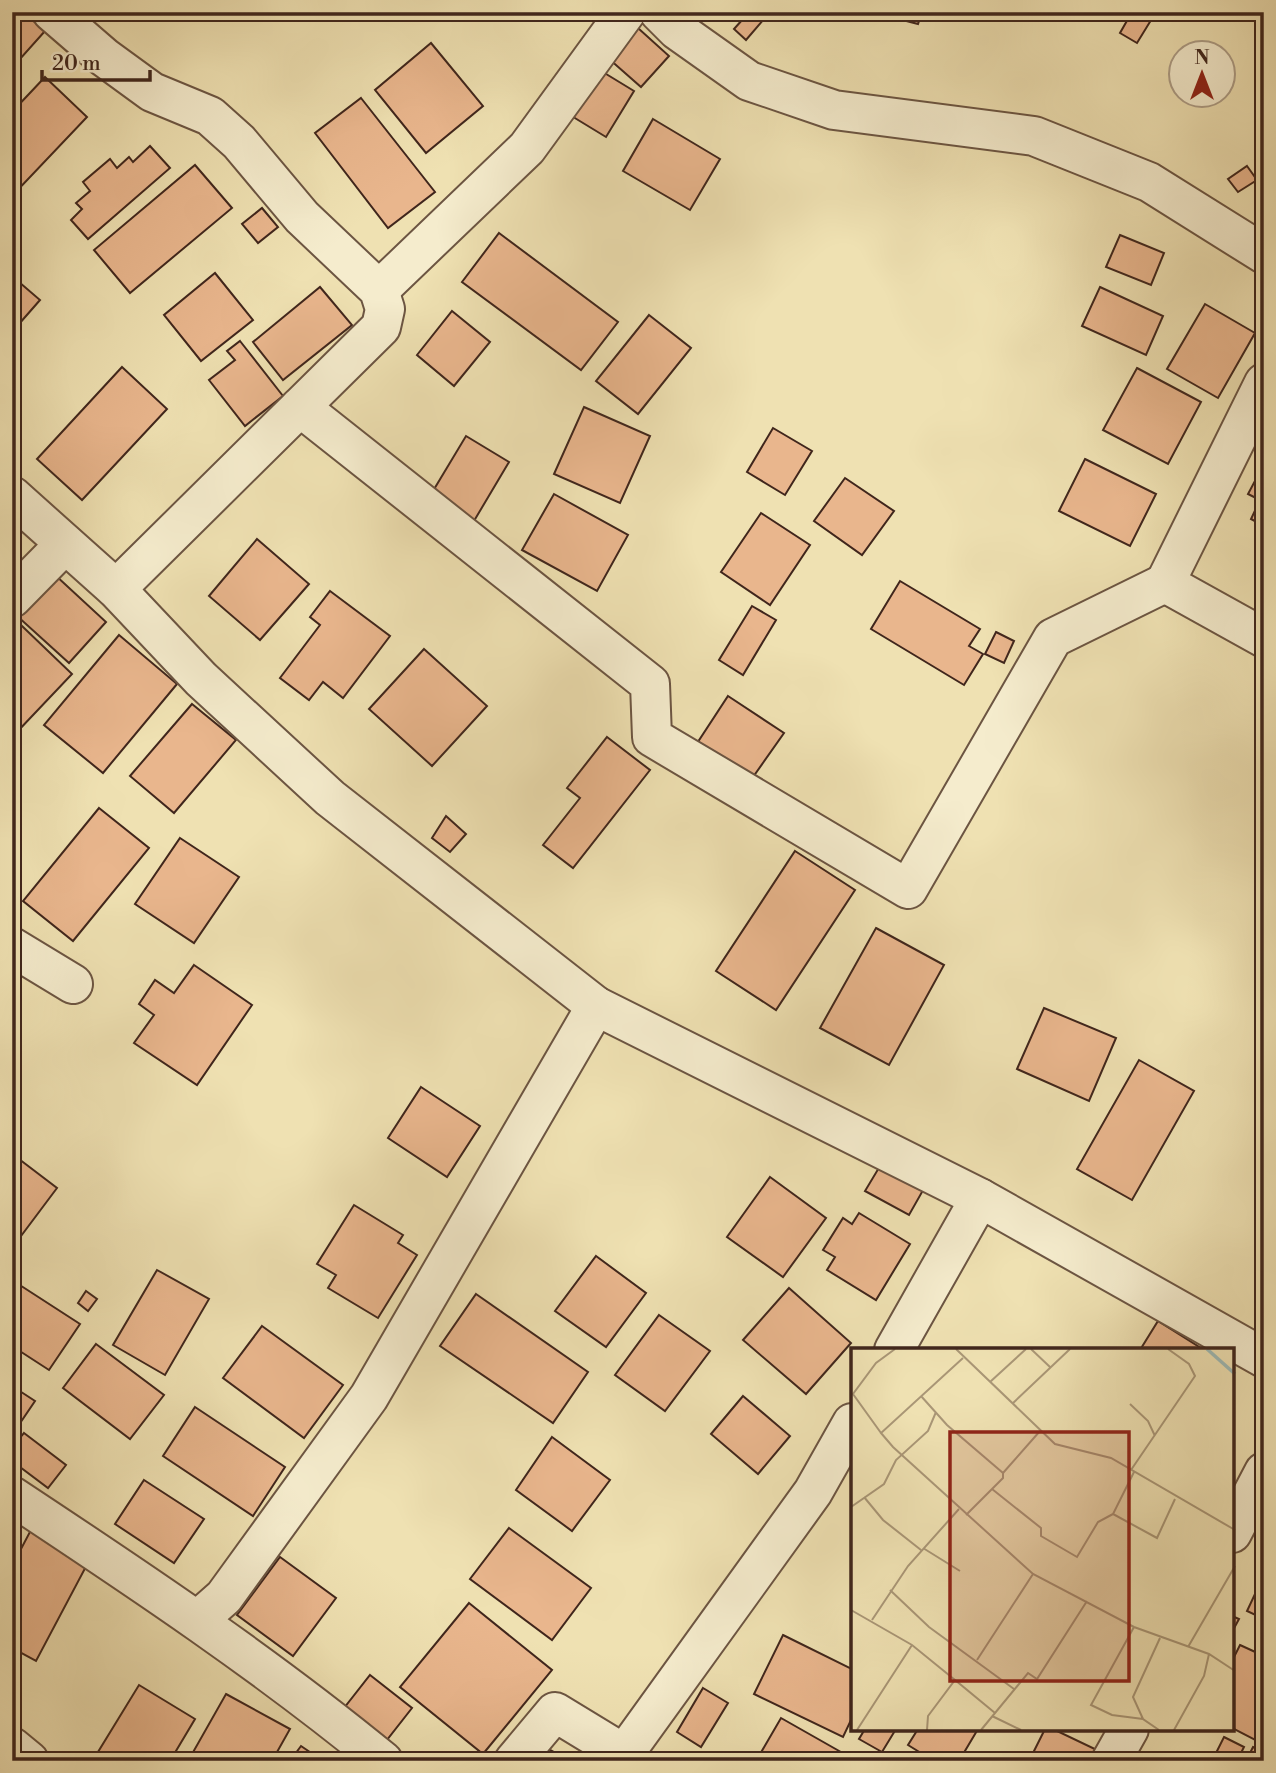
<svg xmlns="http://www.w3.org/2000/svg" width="1276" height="1773" font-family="'Libre Bodoni',serif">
<rect width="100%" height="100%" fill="#efe1b2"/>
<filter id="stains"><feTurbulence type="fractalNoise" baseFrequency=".00286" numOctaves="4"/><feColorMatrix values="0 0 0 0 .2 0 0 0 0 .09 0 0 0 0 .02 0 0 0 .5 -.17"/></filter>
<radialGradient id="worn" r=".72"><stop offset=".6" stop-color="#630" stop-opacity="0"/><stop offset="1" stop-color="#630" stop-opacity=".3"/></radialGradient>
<!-- building -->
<g fill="#e9b68d" stroke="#40261c" stroke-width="2">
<path d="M12,12h11l22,19 -33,37z"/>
<path d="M735,12h35l-24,28 -12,-11 9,-10z"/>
<path d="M888,12h34l-4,12 -31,-8z"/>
<path d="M1132,12h24l-19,31 -17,-10z"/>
<path d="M1225,12h17l-5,8z"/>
<path d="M628,19l41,37 -28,31 -41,-36z"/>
<path d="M431,43l52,63 -57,47 -51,-63z"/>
<path d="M593,66l41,25 -28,46 -41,-25z"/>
<path d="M45,77l42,40 -75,79v-84z"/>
<path d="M361,98l74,94 -47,36 -73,-95z"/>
<path d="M653,119l67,40 -30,51 -67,-39z"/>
<path d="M150,146l20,22 -82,71 -17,-19 11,-11 -6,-6 14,-12 -7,-9 27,-23 7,9 12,-11 4,5z"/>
<path d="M195,165l37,43 -102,85 -36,-43z"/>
<path d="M1247,166l10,14 -19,12 -10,-13z"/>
<path d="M262,208l16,19 -20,16 -16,-19z"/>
<path d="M499,233l119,89 -37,48 -119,-88z"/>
<path d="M1120,235l44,18 -13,32 -45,-18z"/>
<path d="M215,273l38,47 -52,41 -37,-46z"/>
<path d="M12,276l28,24 -28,32z"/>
<path d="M320,287l32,38 -69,55 -30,-38z"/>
<path d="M1100,287l63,29 -17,39 -64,-29z"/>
<path d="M1205,304l50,29 -37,65 -51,-29z"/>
<path d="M452,311l38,31 -36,44 -37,-31z"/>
<path d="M649,315l42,33 -53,66 -42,-33z"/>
<path d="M240,341l43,55 -38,30 -36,-46 26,-20 -8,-9z"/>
<path d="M122,367l45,42 -85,91 -45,-41z"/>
<path d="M1137,368l64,34 -33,62 -65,-34z"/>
<path d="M584,407l66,29 -30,67 -66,-29z"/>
<path d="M773,428l39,23 -27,44 -38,-23z"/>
<path d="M466,436l43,26 -38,64 -44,-25z"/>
<path d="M1085,459l71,35 -26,52 -71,-35z"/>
<path d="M1264,464v62l-13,-7 9,-19 -12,-6z"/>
<path d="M845,478l49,33 -32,44 -48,-34z"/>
<path d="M554,494l74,41 -31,56 -75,-41z"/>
<path d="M761,513l49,32 -40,60 -49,-33z"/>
<path d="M257,539l52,45 -49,56 -51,-44z"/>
<path d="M54,574l52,48 -37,41 -53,-48z"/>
<path d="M900,581l80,48 -11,17 14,8 -19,31 -93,-56z"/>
<path d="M330,591l60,45 -47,62 -20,-16 -14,18 -29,-22 40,-53 -10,-8z"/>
<path d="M752,606l24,14 -33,55 -24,-15z"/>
<path d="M22,626l50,48 -56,59 -4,-4v-92z"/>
<path d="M996,632l18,9 -10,22 -19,-9z"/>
<path d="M119,635l58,49 -74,89 -59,-48z"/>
<path d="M424,649l63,57 -55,60 -63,-57z"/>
<path d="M728,696l56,37 -38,54 -54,-36z"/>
<path d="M192,704l44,36 -62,73 -44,-37z"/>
<path d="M607,737l43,33 -77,98 -30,-23 37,-47 -13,-10z"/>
<path d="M99,808l50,40 -76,93 -50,-40z"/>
<path d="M446,816l20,18 -16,18 -18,-14z"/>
<path d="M180,838l59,39 -45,66 -59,-39z"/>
<path d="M795,851l60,39 -79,120 -60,-39z"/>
<path d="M876,928l68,37 -55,100 -69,-37z"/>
<path d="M194,965l58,40 -55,80 -63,-42 20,-28 -15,-11 16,-24 19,13z"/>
<path d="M1044,1008l72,30 -27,63 -72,-32z"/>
<path d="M1139,1060l55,31 -62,109 -55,-31z"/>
<path d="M421,1087l59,39 -33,51 -59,-39z"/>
<path d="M15,1156l42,32 -45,60v-88z"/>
<path d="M883,1161l43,24 -17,30 -44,-24z"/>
<path d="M770,1177l56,41 -43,59 -56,-40z"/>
<path d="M354,1205l49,30 -5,8 19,12 -39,63 -50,-30 8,-13 -19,-11z"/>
<path d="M859,1213l51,31 -34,56 -49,-30 8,-13 -12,-7 20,-32 9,6z"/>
<path d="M596,1256l50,37 -40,54 -51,-36z"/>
<path d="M157,1270l52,29 -44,76 -52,-30z"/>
<path d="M12,1280l68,44 -31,46 -37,-24z"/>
<path d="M789,1288l62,55 -45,51 -63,-54z"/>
<path d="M86,1291l11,8 -9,12 -10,-8z"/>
<path d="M476,1294l112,78 -35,51 -113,-77z"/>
<path d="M659,1315l51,36 -45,60 -50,-36z"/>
<path d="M1158,1321l46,29h-64z"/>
<path d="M262,1326l81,59 -39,53 -81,-60z"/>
<path d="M96,1344l68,51 -34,44 -67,-51z"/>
<path d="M12,1386l23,15 -23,34z"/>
<path d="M743,1396l47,40 -32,38 -47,-40z"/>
<path d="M195,1407l90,60 -32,49 -90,-60z"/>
<path d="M24,1433l42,32 -18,23 -36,-27v-13z"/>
<path d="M552,1437l58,43 -38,51 -56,-41z"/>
<path d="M144,1480l60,39 -30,44 -59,-39z"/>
<path d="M32,1528l58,31 -54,102 -24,-13v-82z"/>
<path d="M509,1528l82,60 -39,52 -82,-61z"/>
<path d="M280,1557l56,41 -43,58 -56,-41z"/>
<path d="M1263,1577l1,1v41l-17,-8z"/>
<path d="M469,1603l83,67 -69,84 -83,-67z"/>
<path d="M1232,1616l7,3 -7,13z"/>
<path d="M783,1635l69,34v49l-9,19 -89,-43z"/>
<path d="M1240,1645l24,11 -3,87 -29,-15v-67z"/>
<path d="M370,1675l42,33 -33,42 -42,-33z"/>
<path d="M139,1685l56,34 -25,42h-58l-14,-9z"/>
<path d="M703,1688l25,15 -27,44 -24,-15z"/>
<path d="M226,1694l64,35 -18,32h-67l-13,-7z"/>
<path d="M781,1718l74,42v1h-99z"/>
<path d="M865,1729h31l-14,23 -23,-13z"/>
<path d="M918,1729h60l-19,32h-25l-26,-16z"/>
<path d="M1045,1729h8l46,22 -5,10h-65z"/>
<path d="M1224,1737l20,10 -7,14h-25z"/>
<path d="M301,1746l22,15h-33z"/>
<path d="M1253,1747l11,5v9h-18z"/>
<path d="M550,1750l20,11h-26z"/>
</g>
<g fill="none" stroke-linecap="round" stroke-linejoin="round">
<!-- street casing -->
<g stroke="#6c5542" stroke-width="42">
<g id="street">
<path d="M52,12l52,45 48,35 58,24 29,26 63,75 77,73 6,19 -4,18 -265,262"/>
<path d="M659,12l18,18 72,51 85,29 200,26 115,46 115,72"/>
<path d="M379,290l148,-142 99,-136"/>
<path d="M1264,383l-99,200 99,55"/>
<path d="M300,407l350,277 2,53 256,152 145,-251 112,-55"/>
<path d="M12,496l104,93 85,90 129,119 266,208 384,192 284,160"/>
<path d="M12,598l53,-54"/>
<path d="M12,947l61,37"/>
<path d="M894,1350l86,-152"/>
<path d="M12,1496c127,84 253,168 371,265"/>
<path d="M1232,1533l32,-61"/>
<path d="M198,1620l26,-23 145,-200 227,-391"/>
<path d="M12,1747l17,14"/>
<path d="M514,1761l41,-49 69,42 189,-262 39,-69"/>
<path d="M1111,1761l18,-32"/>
</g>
</g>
<!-- street -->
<use href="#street" stroke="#f5eccd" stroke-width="38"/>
</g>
<!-- overview -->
<g transform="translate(851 1348)">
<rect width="383" height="383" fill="#efe1b2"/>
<path fill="none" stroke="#9ebbb7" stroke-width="3.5" d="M356,1l28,25"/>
<path fill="none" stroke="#a99676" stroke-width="2" d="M105,1l99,95 56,14 124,72M180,1l19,18M112,10l-82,75 12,14 140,127 101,53 75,27 26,17M139,34l36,-33M70,48l26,29 56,48v5l-37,37M161,56l58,-55M279,56l18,17 7,15M30,85l-28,-39 23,-31 19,-14M280,122l64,-94 -6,-12 -21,-15M283,124l-21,42 44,24 18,-39M152,125l37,-42M141,141l49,39v8l36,21 21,-35 15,-8M13,149l19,23 38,30M0,159l33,-23 12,-24 32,-29 8,-19M72,200l37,23M39,242l39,37 85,62M0,262l61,35 43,35M21,272l36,-54 51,-57M283,279l-43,78 21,10 31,4M337,299l47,-81M126,312l56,-86M141,368l29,14M6,382l55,-85M76,382l1,-14 27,-36 40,33M130,382l47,-57 9,6 50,-78M308,382l-16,-11 -10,-22 27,-59M323,382l30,-54 5,-22"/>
<path fill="#8f2418" fill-opacity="0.15" stroke="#8f2418" stroke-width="3.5" d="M99,84h179v249h-179z"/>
<rect width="383" height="383" fill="none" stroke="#40261c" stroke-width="3.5"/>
</g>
<!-- margin -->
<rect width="1276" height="1773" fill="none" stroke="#efe1b2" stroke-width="42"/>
<rect x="14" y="14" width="1248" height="1745" fill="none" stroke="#40261c" stroke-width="3.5"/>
<rect x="21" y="21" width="1234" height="1731" fill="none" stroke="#40261c" stroke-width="2"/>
<!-- north arrow -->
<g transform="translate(1202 74)"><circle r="33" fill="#f5eccd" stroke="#ad9d86" stroke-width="2"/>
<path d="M0-5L12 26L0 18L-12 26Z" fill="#8f2418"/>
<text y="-10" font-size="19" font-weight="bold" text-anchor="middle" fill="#40261c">N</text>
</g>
<!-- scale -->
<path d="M42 70v10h108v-10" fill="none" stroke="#40261c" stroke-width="3.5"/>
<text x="52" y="70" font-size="21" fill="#40261c" stroke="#f5eccd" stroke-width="5" paint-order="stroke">20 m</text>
<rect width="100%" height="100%" filter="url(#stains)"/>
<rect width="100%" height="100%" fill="url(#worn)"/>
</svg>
